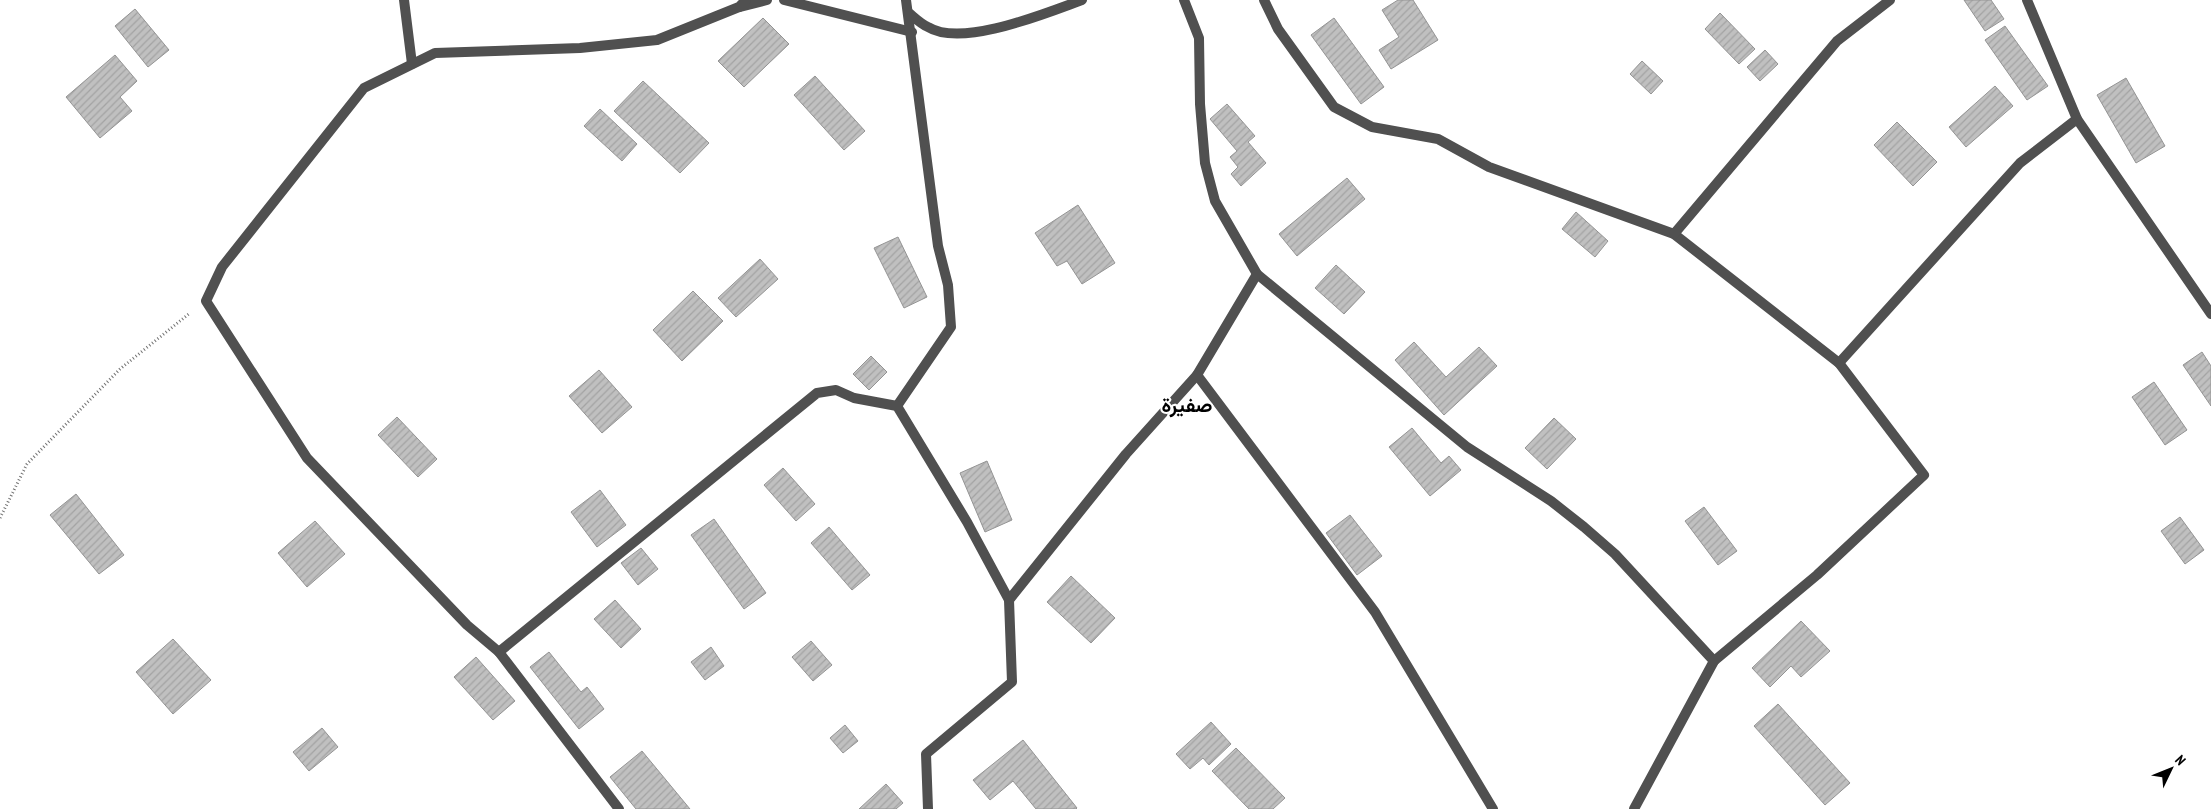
<svg xmlns="http://www.w3.org/2000/svg" width="2211" height="809" font-family="'PT Sans Narrow',Vazirmatn,sans-serif">
<defs>
<pattern id="building-hatch" width="6" height="6" patternUnits="userSpaceOnUse" patternTransform="scale(1.25)"><rect width="6" height="6" fill="#c0c0c0"/><path d="M-1 1l2-2M0 6l6-6M5 7l2-2" fill="none" stroke="#a3a3a3"/></pattern>
</defs>
<rect width="100%" height="100%" fill="#fff"/>
<!-- building -->
<g fill="url(#building-hatch)" stroke="#949494">
<path d="M1398,0h15l25,40 -47,29 -12,-19 20,-13 -17,-27z"/>
<path d="M1964,0h27l13,19 -19,12z"/>
<path d="M135,9l34,41 -21,17 -33,-41z"/>
<path d="M1720,13l35,36 -16,15 -34,-35z"/>
<path d="M763,18l26,26 -45,43 -26,-26z"/>
<path d="M1334,18l50,69 -23,17 -50,-69z"/>
<path d="M2005,26l43,60 -21,14 -42,-60z"/>
<path d="M1765,50l13,14 -18,17 -13,-14z"/>
<path d="M115,55l22,26 -17,16 12,14 -32,27 -34,-41z"/>
<path d="M1642,61l21,20 -12,13 -21,-20z"/>
<path d="M815,76l50,55 -21,19 -50,-55z"/>
<path d="M2126,78l39,68 -29,17 -39,-68z"/>
<path d="M643,81l66,62 -29,30 -66,-62z"/>
<path d="M1995,86l18,20 -47,41 -17,-20z"/>
<path d="M1227,104l28,32 -7,6 18,21 -25,23 -10,-12 7,-7 -8,-10 7,-6 -27,-32z"/>
<path d="M600,109l37,35 -15,17 -38,-35z"/>
<path d="M1897,122l40,40 -24,24 -39,-41z"/>
<path d="M1347,178l18,21 -68,57 -18,-22z"/>
<path d="M1078,205l37,58 -33,21 -15,-23 -10,5 -22,-33z"/>
<path d="M1576,212l32,29 -13,16 -33,-28z"/>
<path d="M898,237l29,60 -23,11 -30,-60z"/>
<path d="M760,259l18,20 -42,38 -18,-19z"/>
<path d="M1336,265l29,27 -21,22 -29,-26z"/>
<path d="M693,291l30,30 -41,40 -29,-31z"/>
<path d="M1414,342l32,35 33,-30 18,19 -53,49 -49,-55z"/>
<path d="M2202,352l9,14v40l-28,-41z"/>
<path d="M871,356l16,16 -18,18 -16,-16z"/>
<path d="M599,370l33,37 -30,26 -33,-37z"/>
<path d="M2154,382l33,48 -22,15 -33,-48z"/>
<path d="M397,417l40,42 -19,18 -40,-42z"/>
<path d="M1554,418l22,21 -29,30 -22,-21z"/>
<path d="M1412,428l29,35 8,-7 12,14 -31,26 -41,-49z"/>
<path d="M987,461l25,59 -27,12 -25,-59z"/>
<path d="M783,468l32,36 -19,17 -32,-36z"/>
<path d="M600,490l26,35 -29,22 -26,-35z"/>
<path d="M76,494l48,61 -25,19 -49,-59z"/>
<path d="M1704,507l33,44 -19,14 -33,-44z"/>
<path d="M1350,515l32,41 -25,19 -31,-42z"/>
<path d="M2180,517l24,33 -19,14 -24,-33z"/>
<path d="M714,519l52,74 -22,16 -53,-74z"/>
<path d="M315,521l30,33 -38,33 -29,-34z"/>
<path d="M829,527l41,48 -18,15 -41,-47z"/>
<path d="M641,548l17,21 -20,16 -17,-22z"/>
<path d="M1071,576l44,42 -24,25 -44,-41z"/>
<path d="M615,600l26,29 -20,19 -27,-29z"/>
<path d="M1801,621l29,30 -29,26 -10,-11 -21,21 -18,-19z"/>
<path d="M173,639l38,41 -38,34 -37,-42z"/>
<path d="M811,641l21,24 -19,16 -21,-24z"/>
<path d="M711,647l13,19 -19,14 -14,-18z"/>
<path d="M549,652l32,40 6,-5 17,22 -25,20 -49,-62z"/>
<path d="M476,657l39,44 -22,19 -39,-43z"/>
<path d="M1778,704l72,79 -25,22 -71,-79z"/>
<path d="M1211,722l20,22 -22,21 -6,-7 -13,11 -14,-15z"/>
<path d="M845,725l13,16 -15,12 -13,-15z"/>
<path d="M322,728l16,19 -29,24 -16,-19z"/>
<path d="M1023,740l54,68 -1,1h-40l-23,-28 -23,19 -17,-20z"/>
<path d="M1236,748l49,50 -12,11h-24l-37,-38z"/>
<path d="M642,751l48,58h-54l-26,-32z"/>
<path d="M886,784l17,19 -7,6h-37z"/>
</g>
<g fill="none" stroke-linecap="round" stroke-linejoin="round">
<!-- path -->
<path stroke="#727272" stroke-width="3" stroke-dasharray="1 2.5" stroke-linecap="butt" d="M0,518l27,-54 93,-95 70,-56"/>
<!-- minor -->
<g stroke="#505050" stroke-width="10">
<path d="M404,0l8,64"/>
<path d="M784,0l128,32"/>
<path d="M1184,0l15,38 1,66 5,59 10,38 42,73 210,173 84,54 33,26 31,27 99,107 -80,148"/>
<path d="M1264,0l14,29 56,78 38,20 66,12 51,28 185,67 165,129 85,112 -107,100 -103,86"/>
<path d="M2027,0l50,119 134,195"/>
<path d="M740,7l27,-7"/>
<path d="M909,13c6,5 12,11 19,14 34,21 118,-14 154,-27"/>
<path d="M1674,234l163,-193 53,-41"/>
<path d="M1839,363l181,-200 57,-44"/>
<path d="M1197,375l178,237 118,197"/>
<path d="M897,406l54,-79 -3,-42 -10,-39 -32,-246"/>
<path d="M499,652l318,-259 19,-3 18,8 43,8 70,116 42,78"/>
<path d="M619,809l-120,-157 -32,-27 -160,-167 -101,-157 16,-34 142,-179 71,-35 145,-5 77,-8 82,-33 7,-7"/>
<path d="M928,809l-2,-55 86,-72 -3,-82 117,-146 71,-79 60,-101"/>
</g>
</g>
<g text-anchor="middle" stroke-width="4" stroke-linejoin="round" paint-order="stroke">
<!-- quarter labels -->
<g font-size="20" font-weight="bold" fill="#000" stroke="#fff">
<text x="1187" y="412">صفيرة</text>
</g>
</g>
<!-- north arrow -->
<g transform="translate(2171 769) rotate(47)" stroke="#ffffff" stroke-width="4" paint-order="stroke">
<path d="M0-4L9 19L0 12L-9 19Z" fill="#000000"/>
<text y="-8" font-size="14" font-weight="bold" text-anchor="middle" fill="#000000">N</text>
</g>
</svg>
